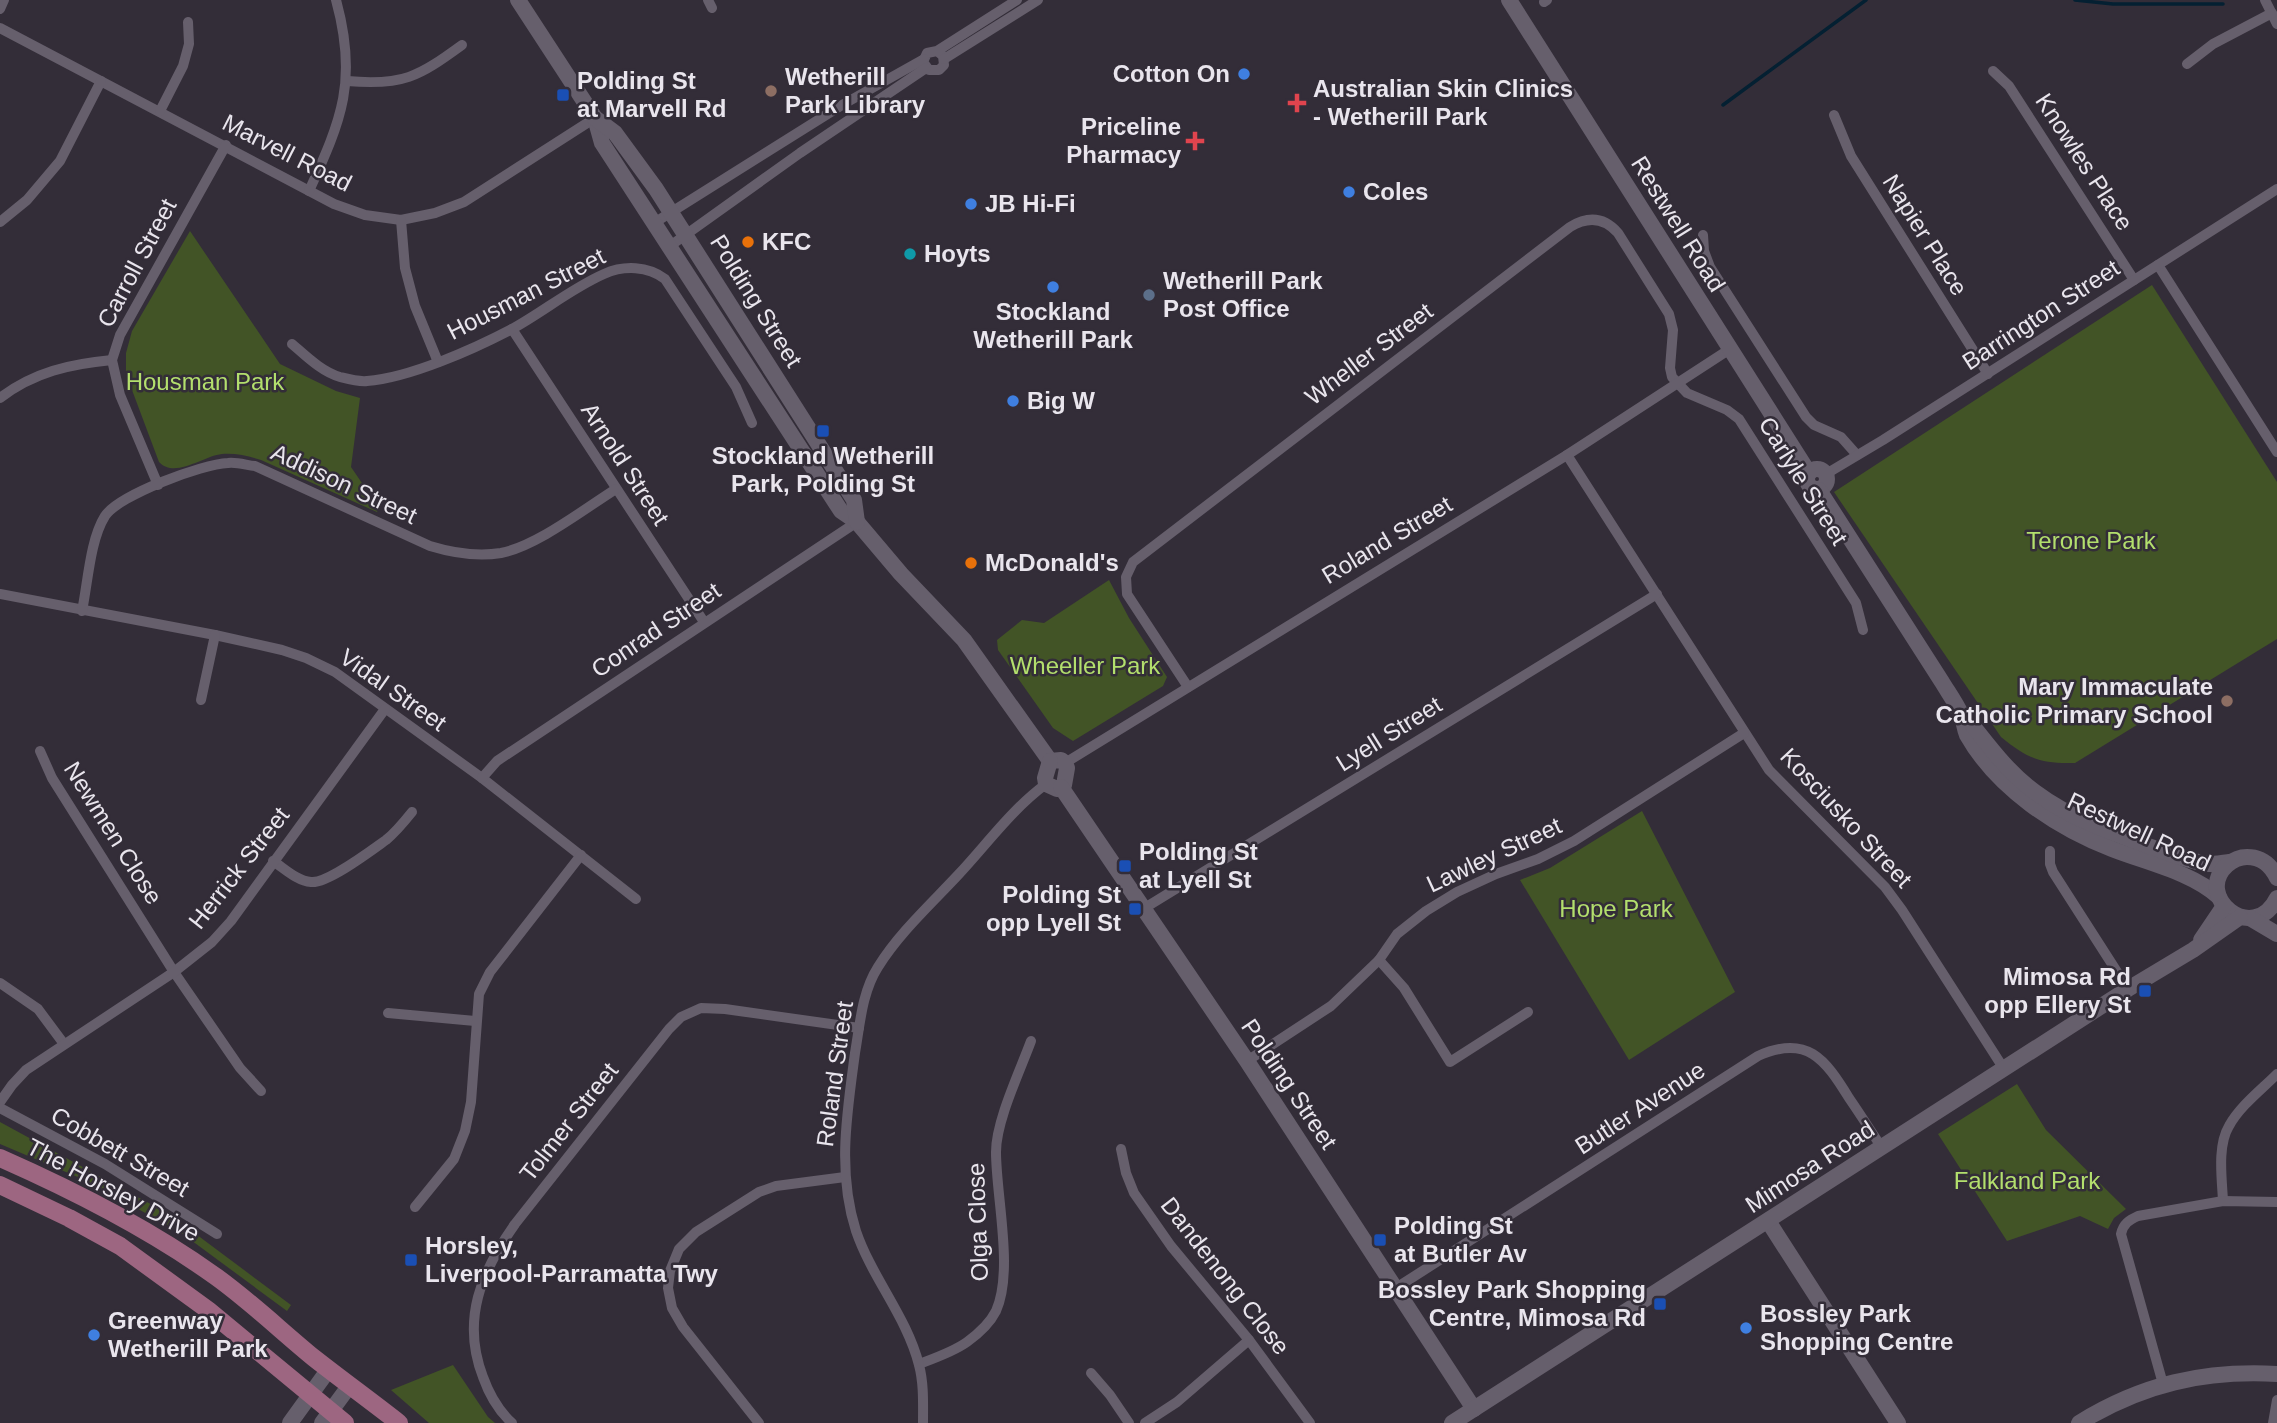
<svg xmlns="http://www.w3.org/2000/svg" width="2277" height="1423" font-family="Arial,sans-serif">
<rect width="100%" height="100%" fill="#332d38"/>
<!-- green -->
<g fill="#425426">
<path d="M190,231l90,133 56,27 24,7 -9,69 28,41 -2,4 -116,-52c-13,-4 -25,-7 -39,-6 -19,2 -47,25 -63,8l-33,-88v-21l6,-22z"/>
<path d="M2152,285l125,197v157l-202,124c-34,1 -47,-4 -74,-26l-167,-245z"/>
<path d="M1109,580l20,38 38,59 -4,9 -90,55 -20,-13 -55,-78 -1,-10 25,-20 22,3z"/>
<path d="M1642,811l93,181 -106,68 -109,-180 30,-12z"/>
<path d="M2017,1084l29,46 80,79 -12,9 -6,11 -28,-13 -73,25 -69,-107z"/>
<path d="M0,1122l169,92 122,91 -4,6 -107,-79 -93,-51 -87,-37z"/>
<path d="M453,1365l35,52 7,6h-66l-38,-33z"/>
</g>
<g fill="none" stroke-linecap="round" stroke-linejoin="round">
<!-- stream -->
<g stroke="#042032" stroke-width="3.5">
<path d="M2075,0l38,4h110"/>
<path d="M1723,105l143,-105"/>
</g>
<!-- street -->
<g stroke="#665f6c" stroke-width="10">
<path d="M708,0l4,8"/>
<path d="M2265,0l12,24"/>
<path d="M1544,2l3,-2"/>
<path d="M0,9l4,-9"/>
<path d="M0,28l334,176 31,11 36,5 34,-7 29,-11 131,-84"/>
<path d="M937,51l6,5 1,9 -5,5h-10l-6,-8 4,-9 10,-2 80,-51"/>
<path d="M944,59l94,-59"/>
<path d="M2187,64l26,-20 59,-31"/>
<path d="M1993,71l16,15 125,194"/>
<path d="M347,81c56,5 71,-4 115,-36"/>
<path d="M160,111l23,-45 6,-22 -1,-22"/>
<path d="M1834,115l17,41 137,218"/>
<path d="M309,191c33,-72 49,-111 27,-191"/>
<path d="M401,220l4,48 10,38 23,56"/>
<path d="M0,222l27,-22 33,-39 41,-80"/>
<path d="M654,223l188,-118 82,-46"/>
<path d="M1703,235l1,16 6,16 96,150 8,8 27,12 16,18"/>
<path d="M670,246l130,-93 126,-85"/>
<path d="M2158,265l119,187"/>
<path d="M512,329l192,293"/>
<path d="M292,344c14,12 30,28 48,33 8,2 19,5 27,4 42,-3 107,-32 145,-52 31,-17 60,-41 92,-55 20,-9 44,-8 61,5l71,108 16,36"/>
<path d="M0,398c34,-26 70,-34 112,-38"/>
<path d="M1567,455l202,315 116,117 17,23 102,159"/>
<path d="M1826,474l57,-34 394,-251"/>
<path d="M158,485l-38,-90 -8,-35 8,-25 106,-190"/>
<path d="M0,594l215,41 67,15 24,8 29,14 147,106 154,121"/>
<path d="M82,611c6,-29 8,-71 23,-95 14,-21 97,-52 123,-53 9,-1 18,2 27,3l175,80c23,7 47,11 71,7 36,-7 83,-44 115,-64"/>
<path d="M1188,687l-61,-93 -1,-17 7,-15 437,-335c18,-11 34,-10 48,6l51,81 4,16 -3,38 2,9 15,16 40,17 12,9 117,184 7,27"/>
<path d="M201,700l14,-65"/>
<path d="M40,751l12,27 122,194 66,96 21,23"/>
<path d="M1065,763l502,-308 163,-106"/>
<path d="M482,778l15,-17 360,-239"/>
<path d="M2050,851v13l3,8 75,117"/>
<path d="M273,861c11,7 24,20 38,21 16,2 61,-32 75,-42 10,-8 18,-18 26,-28"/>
<path d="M1143,909l514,-315"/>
<path d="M1379,960l25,28 46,74 78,-50"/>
<path d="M0,983l38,26 26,35"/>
<path d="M388,1013l87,8"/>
<path d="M1247,1061l84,-55 48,-46 18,-26 29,-23 31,-19 39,-18 42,-15 36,-18 170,-108"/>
<path d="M0,1102l12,-17 14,-15 148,-98 38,-30 19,-21 154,-212"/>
<path d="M0,1108l105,56 112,70"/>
<path d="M1121,1149l5,24 8,20 37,53 78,94 61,83"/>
<path d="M2223,1201c-1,-22 -6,-55 6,-75 11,-20 32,-36 48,-52"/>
<path d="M415,1207l39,-48 11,-28 6,-29 8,-108 11,-22 91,-117"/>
<path d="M1396,1288l362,-232c49,-22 67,3 91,42 11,16 22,33 33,50"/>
<path d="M919,1364c16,-6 34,-12 48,-22 11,-8 23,-19 29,-31 18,-40 0,-115 0,-159 0,-31 24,-81 35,-111"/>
<path d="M1091,1373l19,22 19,28"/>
<path d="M2163,1384l-42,-150c2,-10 8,-14 17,-18l85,-15 54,1"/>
<path d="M512,1423c-13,-12 -23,-29 -29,-46 -22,-57 -2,-105 32,-153l154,-195 12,-12 20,-9 24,1 134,19"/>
<path d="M759,1423l-76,-96 -11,-19 -4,-20 2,-17 9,-22 17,-17 63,-40 17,-6 69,-9"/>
<path d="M923,1423c0,-19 1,-39 -4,-58 -12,-48 -47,-87 -63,-134 -19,-59 -9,-118 -1,-178 5,-29 7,-61 23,-86 21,-34 53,-63 80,-92 29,-31 54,-66 88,-91"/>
<path d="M1145,1423l32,-21 72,-62"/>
<path d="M2273,1423l4,-23"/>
</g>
<!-- secondary -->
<g stroke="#665f6c" stroke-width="16">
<path d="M518,0l77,118 7,25 239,368 16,11 44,52 63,66 86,121"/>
<path d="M1509,0l300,473"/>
<path d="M595,118l20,15 41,56 198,311 3,22"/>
<circle cx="1817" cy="479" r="10"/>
<path d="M1819,490l123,192c6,10 14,21 19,32 3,7 3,14 6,21 30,53 90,93 145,114 36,14 79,23 107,48"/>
<path d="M1973,726c19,24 37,48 62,66 36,27 80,42 122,57 17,6 34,13 52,15 7,0 14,-1 21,-2"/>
<path d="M1050,761l11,-1 4,3 2,5 -3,17 -3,2"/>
<path d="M1050,761l-5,17 1,6 11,5 4,-2"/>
<path d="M1061,787l186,274 227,348"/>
<path d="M2277,878c-6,-13 -15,-21 -30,-21 -7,0 -14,3 -20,8 -34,31 26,81 50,33"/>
<path d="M2250,918l27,16"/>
<path d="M2201,940l23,-34"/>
<path d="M1768,1221l130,202"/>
<path d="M290,1423l39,-54"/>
<path d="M322,1423l28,-38"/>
<path d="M1452,1423l676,-434 65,-39 47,-33"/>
<path d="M2079,1423c63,-39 125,-53 198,-49"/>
</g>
<!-- primary -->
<g stroke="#9d6681" stroke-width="18">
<path d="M0,1158c75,33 148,70 215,118 35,25 66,55 99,82 28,22 57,43 85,65"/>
<path d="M0,1185l69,33 51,28 88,64 137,113"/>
</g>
</g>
<!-- markers -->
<g fill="#3f7fe0" stroke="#332d38" stroke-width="2.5">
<circle cx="1244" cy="74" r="7"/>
<circle cx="1349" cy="192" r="7"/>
<circle cx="971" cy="204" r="7"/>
<circle cx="1053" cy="287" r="7"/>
<circle cx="1013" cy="401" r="7"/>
<circle cx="1746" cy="1328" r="7"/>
<circle cx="94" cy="1335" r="7"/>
</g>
<g fill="#8d6e63" stroke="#332d38" stroke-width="2.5">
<circle cx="771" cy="91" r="7"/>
<circle cx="2227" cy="701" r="7"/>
</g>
<g fill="#1a4fb4" stroke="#332d38" stroke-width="2.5">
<rect x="556" y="88" width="14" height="14" rx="3.5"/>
<rect x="816" y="424" width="14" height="14" rx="3.5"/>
<rect x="1118" y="859" width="14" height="14" rx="3.5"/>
<rect x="1128" y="902" width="14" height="14" rx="3.5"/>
<rect x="2138" y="984" width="14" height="14" rx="3.5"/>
<rect x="1373" y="1233" width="14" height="14" rx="3.5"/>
<rect x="404" y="1253" width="14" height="14" rx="3.5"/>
<rect x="1653" y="1297" width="14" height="14" rx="3.5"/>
</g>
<g fill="#e0444e" stroke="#332d38" stroke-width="2.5">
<path d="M1293.5 92.5h7v7h7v7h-7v7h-7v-7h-7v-7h7z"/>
<path d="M1191.5 130.5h7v7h7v7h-7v7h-7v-7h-7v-7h7z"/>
</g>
<g fill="#e8710a" stroke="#332d38" stroke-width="2.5">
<circle cx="748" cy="242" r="7"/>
<circle cx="971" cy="563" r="7"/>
</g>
<circle fill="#0f9aa8" stroke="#332d38" stroke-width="2.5" cx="910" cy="254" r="7"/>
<circle fill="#5c6f8a" stroke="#332d38" stroke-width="2.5" cx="1149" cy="295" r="7"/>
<g text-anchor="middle" stroke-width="5" stroke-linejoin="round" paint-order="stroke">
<!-- poi labels -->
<g font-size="24" font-weight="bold" fill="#e9e5ed" stroke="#332d38" text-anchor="start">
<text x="1230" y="82" text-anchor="end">Cotton On</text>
<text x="785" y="85">Wetherill<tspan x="785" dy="28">Park Library</tspan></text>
<text x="577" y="89">Polding St<tspan x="577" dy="28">at Marvell Rd</tspan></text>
<text x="1313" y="97">Australian Skin Clinics<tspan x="1313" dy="28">- Wetherill Park</tspan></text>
<text x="1181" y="135" text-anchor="end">Priceline<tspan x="1181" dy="28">Pharmacy</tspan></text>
<text x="1363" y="200">Coles</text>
<text x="985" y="212">JB Hi-Fi</text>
<text x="762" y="250">KFC</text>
<text x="924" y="262">Hoyts</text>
<text x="1163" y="289">Wetherill Park<tspan x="1163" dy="28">Post Office</tspan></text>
<text x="1053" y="320" text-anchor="middle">Stockland<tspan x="1053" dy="28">Wetherill Park</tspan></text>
<text x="1027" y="409">Big W</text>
<text x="823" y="464" text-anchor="middle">Stockland Wetherill<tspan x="823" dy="28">Park, Polding St</tspan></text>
<text x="985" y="571">McDonald's</text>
<text x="2213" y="695" text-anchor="end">Mary Immaculate<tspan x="2213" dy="28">Catholic Primary School</tspan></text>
<text x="1139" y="860">Polding St<tspan x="1139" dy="28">at Lyell St</tspan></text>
<text x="1121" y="903" text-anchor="end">Polding St<tspan x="1121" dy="28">opp Lyell St</tspan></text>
<text x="2131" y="985" text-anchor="end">Mimosa Rd<tspan x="2131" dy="28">opp Ellery St</tspan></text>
<text x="1394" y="1234">Polding St<tspan x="1394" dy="28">at Butler Av</tspan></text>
<text x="425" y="1254">Horsley,<tspan x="425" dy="28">Liverpool-Parramatta Twy</tspan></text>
<text x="1646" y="1298" text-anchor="end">Bossley Park Shopping<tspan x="1646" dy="28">Centre, Mimosa Rd</tspan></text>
<text x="1760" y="1322">Bossley Park<tspan x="1760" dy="28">Shopping Centre</tspan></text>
<text x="108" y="1329">Greenway<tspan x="108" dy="28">Wetherill Park</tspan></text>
</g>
<!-- street labels -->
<g font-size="24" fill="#e9e5ed" stroke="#332d38">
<text transform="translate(287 153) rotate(27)" y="8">Marvell Road</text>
<text transform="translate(2084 162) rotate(57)" y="8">Knowles Place</text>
<text transform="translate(1678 224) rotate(58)" y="8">Restwell Road</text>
<text transform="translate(1925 235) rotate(58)" y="8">Napier Place</text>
<text transform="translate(137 263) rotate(-62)" y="8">Carroll Street</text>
<text transform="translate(526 294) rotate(-27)" y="8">Housman Street</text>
<text transform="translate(756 301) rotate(58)" y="8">Polding Street</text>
<text transform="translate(2041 315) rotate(-33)" y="8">Barrington Street</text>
<text transform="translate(1369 354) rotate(-37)" y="8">Wheller Street</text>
<text transform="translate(625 464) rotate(57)" y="8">Arnold Street</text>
<text transform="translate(1803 481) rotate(58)" y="8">Carlyle Street</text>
<text transform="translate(344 484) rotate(25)" y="8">Addison Street</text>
<text transform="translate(1387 540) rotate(-31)" y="8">Roland Street</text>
<text transform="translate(656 630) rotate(-34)" y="8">Conrad Street</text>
<text transform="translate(393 690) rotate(35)" y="8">Vidal Street</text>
<text transform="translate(1389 734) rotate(-32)" y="8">Lyell Street</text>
<text transform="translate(1846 818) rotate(47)" y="8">Kosciusko Street</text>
<text transform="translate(2139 832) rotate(25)" y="8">Restwell Road</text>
<text transform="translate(113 833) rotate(58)" y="8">Newmen Close</text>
<text transform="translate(1494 855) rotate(-25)" y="8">Lawley Street</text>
<text transform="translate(239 868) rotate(-52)" y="8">Herrick Street</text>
<text transform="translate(835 1074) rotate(-82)" y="8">Roland Street</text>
<text transform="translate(1289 1084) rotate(56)" y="8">Polding Street</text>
<text transform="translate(1640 1108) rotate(-33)" y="8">Butler Avenue</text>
<text transform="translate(569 1122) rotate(-52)" y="8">Tolmer Street</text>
<text transform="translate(120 1152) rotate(30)" y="8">Cobbett Street</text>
<text transform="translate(1810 1167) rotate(-33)" y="8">Mimosa Road</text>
<text transform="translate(113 1190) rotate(28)" y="8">The Horsley Drive</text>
<text transform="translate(978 1222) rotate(-92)" y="8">Olga Close</text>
<text transform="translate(1225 1276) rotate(52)" y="8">Dandenong Close</text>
</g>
<!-- park labels -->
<g font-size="24" fill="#b3df6d" stroke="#332d38">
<text x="205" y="390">Housman Park</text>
<text x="2091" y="549">Terone Park</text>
<text x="1085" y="674">Wheeller Park</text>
<text x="1616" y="917">Hope Park</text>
<text x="2027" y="1189">Falkland Park</text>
</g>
</g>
</svg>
